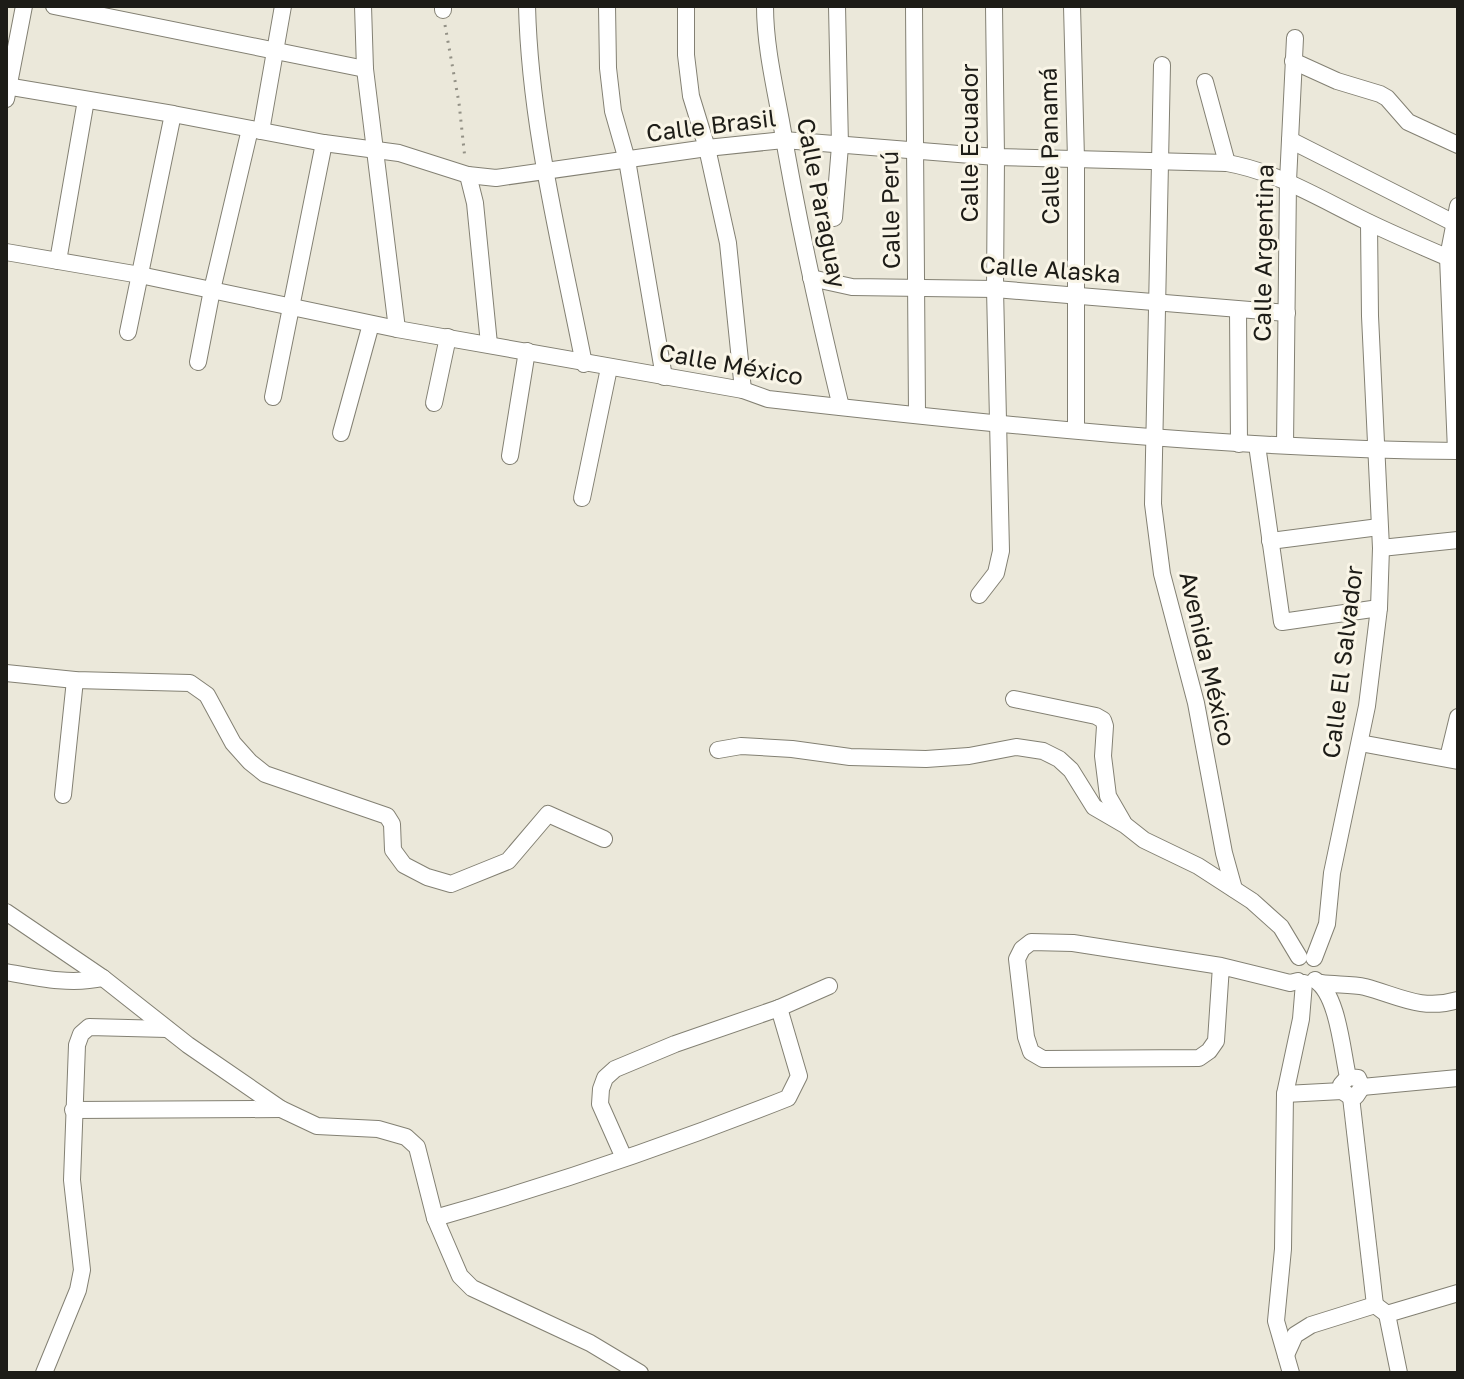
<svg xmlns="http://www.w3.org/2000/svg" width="1464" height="1379" font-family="'Golos Text',sans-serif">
<rect width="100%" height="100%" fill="#ebe8da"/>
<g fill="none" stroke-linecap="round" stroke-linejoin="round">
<!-- minor casing -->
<g stroke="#838073" stroke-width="18">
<g id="minor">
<path d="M54,6l311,63"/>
<path d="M363,6l2,63 32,260"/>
<path d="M527,6c3,120 34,240 57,358"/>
<path d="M607,6l1,62 5,43 14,49 37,217"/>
<path d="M686,6v49l5,41 16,52 21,95 15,147"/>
<path d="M765,6c0,38 9,77 16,115 16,96 37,191 60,286"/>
<path d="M914,6l3,408"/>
<path d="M1072,6l4,153v271"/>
<path d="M443,10v-4"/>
<path d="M1293,61l44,20 43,13 7,4 21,24 50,23"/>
<path d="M1162,65l-9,439 9,70 34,129 28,150 10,36"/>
<path d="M1205,82l22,81"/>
<path d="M6,86l167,28 151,29 75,10 69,22 28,3 211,-30 77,-8 212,17 231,6c51,9 95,37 141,59 29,14 60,27 90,40"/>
<path d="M6,99l18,-93"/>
<path d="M261,131l22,-125"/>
<path d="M1290,140l168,85"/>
<path d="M468,175l7,28 14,141"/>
<path d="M834,218l6,-72 -3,-140"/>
<path d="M6,252l134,23 257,54 346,61 25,9c229,26 459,50 690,52"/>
<path d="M58,261l28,-161"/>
<path d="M811,278l41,9 143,2 292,24"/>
<path d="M1238,310l1,134"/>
<path d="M128,332l45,-218"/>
<path d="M198,362l14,-72 38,-161"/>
<path d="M273,397l51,-254"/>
<path d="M434,403l14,-66"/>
<path d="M341,433l30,-109"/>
<path d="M1257,445l25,177 97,-14"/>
<path d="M1285,445l3,-264 7,-143"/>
<path d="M1456,451l-8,-194 10,-51"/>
<path d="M510,456l17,-105"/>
<path d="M582,498l27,-130"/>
<path d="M1270,541l109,-14"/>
<path d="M1381,548l77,-8"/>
<path d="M979,595l17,-22 5,-22 -6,-262 1,-132 -2,-151"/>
<path d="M6,673l69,7 115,3 17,12 26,48 17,19 15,12 122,42 5,8 1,26 11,15 23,12 24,7 57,-23 40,-47 56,25"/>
<path d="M1014,699l82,17 7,4 2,6 -2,30 5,40 15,26"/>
<path d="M1360,743l98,18"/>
<path d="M718,750l23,-4 51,3 58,8 76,2 43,-3 47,-9 27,4 16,8 12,11 23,37 31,18 19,15 54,26 54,35 29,26 18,30"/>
<path d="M1448,758l10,-41"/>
<path d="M63,795l12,-115"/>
<path d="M6,912l97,66 85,67 93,64 36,17 61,3 28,8 11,10 18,71 25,58 12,12 118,55 50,30"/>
<path d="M1314,958l13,-34 5,-51 35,-167 12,-98 2,-60 -11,-232 -1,-93"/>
<path d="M1221,966l-5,75 -7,10 -10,7 -156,1 -12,-7 -5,-15 -9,-78 5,-10 9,-7 42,1 148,23 69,17 8,-2"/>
<path d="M6,972c33,6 64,13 97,6"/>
<path d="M1315,980c23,14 27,71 33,97l-7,8 1,6 9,6 5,-1 6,-9 -4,-9 -10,-1"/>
<path d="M1321,983c14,2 31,1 44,4 34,9 56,24 93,13"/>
<path d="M1362,1087l96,-9"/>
<path d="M1285,1094l57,-3"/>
<path d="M1351,1097l24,208"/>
<path d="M73,1110l208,-1"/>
<path d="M624,1158l-24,-54 1,-15 4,-11 10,-9 60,-25 104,-36 50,-22"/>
<path d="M435,1218c120,-34 237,-74 353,-120l11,-22 -20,-68"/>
<path d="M1387,1314l12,59"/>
<path d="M1286,1355l9,-20 16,-10 64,-20 12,9 71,-21"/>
<path d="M44,1373l34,-83 4,-20 -10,-90 5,-135 4,-11 8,-7 78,2"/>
<path d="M1291,1373l-15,-52 7,-72 2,-155 16,-75 3,-36"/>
</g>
</g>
<!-- path -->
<path stroke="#939186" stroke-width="3" stroke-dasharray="2 6" stroke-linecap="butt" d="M445,25l14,78 6,56"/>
<!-- minor -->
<use href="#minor" stroke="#fff" stroke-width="16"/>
</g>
<g text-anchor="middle" stroke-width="6" stroke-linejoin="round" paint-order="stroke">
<!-- street labels -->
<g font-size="24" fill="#1d1c17" stroke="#f9f5e7">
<text transform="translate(711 126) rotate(-7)" y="8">Calle Brasil</text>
<text transform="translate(970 143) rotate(-90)" y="8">Calle Ecuador</text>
<text transform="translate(1050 146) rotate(-91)" y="8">Calle Panamá</text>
<text transform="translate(821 203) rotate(79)" y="8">Calle Paraguay</text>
<text transform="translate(891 210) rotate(-91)" y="8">Calle Perú</text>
<text transform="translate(1264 253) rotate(-89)" y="8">Calle Argentina</text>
<text transform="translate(1050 270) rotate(4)" y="8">Calle Alaska</text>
<text transform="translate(731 365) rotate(10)" y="8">Calle México</text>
<text transform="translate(1207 659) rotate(77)" y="8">Avenida México</text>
<text transform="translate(1343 662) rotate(-83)" y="8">Calle El Salvador</text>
</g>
</g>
<!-- border -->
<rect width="1464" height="1379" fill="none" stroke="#1d1c17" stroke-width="16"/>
</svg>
